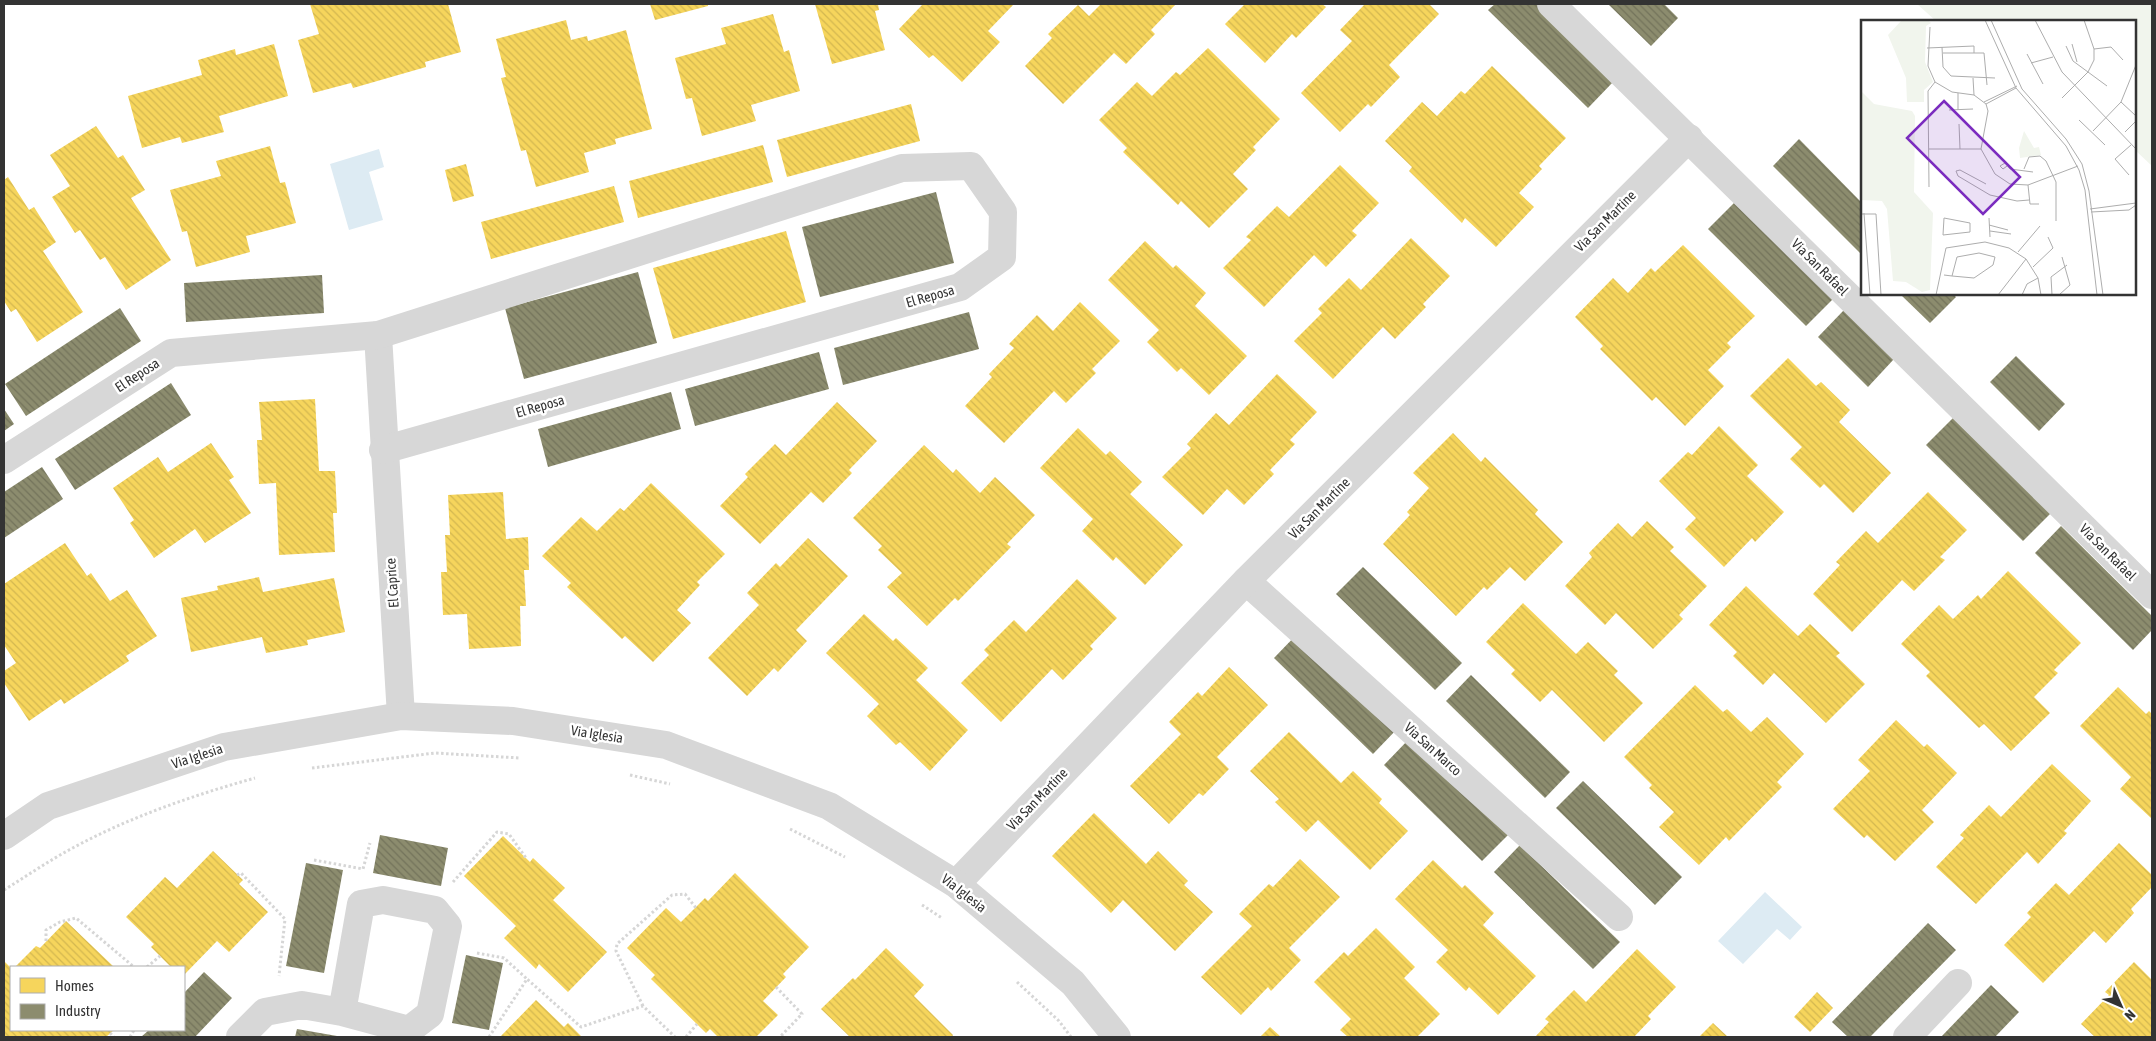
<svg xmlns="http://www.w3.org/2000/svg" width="2156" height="1041" font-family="'Asap Condensed',sans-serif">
<defs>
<pattern id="homes-back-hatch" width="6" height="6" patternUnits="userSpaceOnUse" patternTransform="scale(1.25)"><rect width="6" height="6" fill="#f6d55c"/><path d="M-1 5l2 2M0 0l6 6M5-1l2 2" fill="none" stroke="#d3b750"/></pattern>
<pattern id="industry-back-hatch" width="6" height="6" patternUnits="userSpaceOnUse" patternTransform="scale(1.25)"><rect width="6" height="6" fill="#8c8c6e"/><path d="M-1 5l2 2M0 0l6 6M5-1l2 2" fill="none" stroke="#73735b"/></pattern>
</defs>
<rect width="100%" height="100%" fill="#fff"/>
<!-- green -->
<path fill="#f1f5ed" d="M1917,4h235v162l-17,-16v-129h-199z"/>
<!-- water -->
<g fill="#ddebf3">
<path d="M379,149l5,18 -15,5 14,48 -34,10 -19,-66z"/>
<path d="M1765,892l37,35 -12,13 -13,-11 -34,35 -25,-23z"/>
</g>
<!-- homes -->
<g fill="url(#homes-back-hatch)">
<path d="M310,4h138l13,48 -36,10 1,5 -73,21 -2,-5 -38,10 -15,-53 21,-6z"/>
<path d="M650,4h58v2l-53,14z"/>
<path d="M815,4h63l1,6 -4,1 10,39 -53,14z"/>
<path d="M923,4h91l-26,27 12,11 -38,40 -29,-27 -4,3 -30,-29z"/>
<path d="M1101,4h75l-25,26 4,4 -29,30 -12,-11 -51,51 -38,-38 27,-28 -4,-4 30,-29 11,11z"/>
<path d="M1245,4h77l4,3 -30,31 -4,-4 -27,29 -40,-39z"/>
<path d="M1365,4h64l10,10 -50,51 11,12 -29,30 -3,-3 -28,28 -39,-39 51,-52 -12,-11z"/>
<path d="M773,14l11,38 5,-2 11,41 -49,14 5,16 -54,15 -10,-38 -6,1 -11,-41 51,-14 -5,-16z"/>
<path d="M566,20l5,20 16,-4 1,5 38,-11 26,99 -37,10 1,5 -32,9 5,19 -53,15 -10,-37 -5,1 -20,-73 5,-1 -10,-38z"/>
<path d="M274,44l14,52 -69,20 5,16 -42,11 -2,-6 -38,11 -14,-52 74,-21 -4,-15 37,-11 1,6z"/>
<path d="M1208,48l72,71 -27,28 3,3 -23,24 15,15 -39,39 -28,-27 -3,4 -55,-53 4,-4 -28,-28 38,-38 15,14 24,-24 4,3z"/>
<path d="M1492,66l74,72 -27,28 3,3 -23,24 15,14 -38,40 -31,-29 -3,5 -53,-52 3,-4 -27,-26 37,-39 15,14 24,-25 4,3z"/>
<path d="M911,104l9,37 -133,36 -10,-37z"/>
<path d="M96,126l22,32 5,-3 22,35 -14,8 40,62 -45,30 -21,-33 -5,3 -20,-30 -5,3 -23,-36 18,-11 -20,-31z"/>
<path d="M763,145l10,37 -135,36 -9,-37z"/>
<path d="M270,146l10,37 5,-1 11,41 -50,13 4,16 -54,15 -9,-36 -5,1 -12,-42 51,-14 -5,-15z"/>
<path d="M466,164l8,32 -21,6 -8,-32z"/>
<path d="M1340,165l39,38 -27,28 5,4 -31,32 -12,-12 -50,52 -41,-39 28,-28 -5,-3 31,-31 12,11z"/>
<path d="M8,177l21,33 5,-3 22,35 -13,9 40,61 -46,30 -21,-33 -5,3 -7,-11v-121z"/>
<path d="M614,186l10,36 -133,37 -10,-37z"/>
<path d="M786,231l20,71 -133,37 -20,-71z"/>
<path d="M1411,238l39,38 -27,28 3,3 -31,32 -12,-12 -50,52 -39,-38 28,-28 -4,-4 31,-31 12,12z"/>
<path d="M1145,241l28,27 3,-3 30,28 -11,13 52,50 -38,39 -28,-27 -4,4 -30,-30 12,-12 -51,-50z"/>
<path d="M1683,245l72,71 -28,27 4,4 -23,23 16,16 -39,40 -29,-29 -4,4 -52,-52 3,-3 -28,-29 38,-39 15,15 23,-25 4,4z"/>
<path d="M1080,302l40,39 -28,28 4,4 -30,30 -12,-12 -50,52 -39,-37 27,-29 -3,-3 25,-26 -5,-4 28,-29 16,16z"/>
<path d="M1788,358l28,28 5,-4 29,28 -11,12 52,51 -38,40 -29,-29 -4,4 -30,-29 12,-12 -52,-51z"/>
<path d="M1277,374l40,38 -27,28 5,4 -25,26 4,4 -30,31 -17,-16 -24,26 -41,-38 29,-29 -4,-4 29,-31 13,12z"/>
<path d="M315,399l4,72h16l2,42h-4l2,39 -56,3 -3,-72 -17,1 -2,-44h5l-3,-38z"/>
<path d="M837,402l40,39 -28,29 3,3 -29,30 -12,-11 -51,52 -40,-38 28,-29 -3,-3 30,-30 11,11z"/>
<path d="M1719,426l39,39 -11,11 37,36 -29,30 -3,-4 -28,29 -39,-38 11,-11 -37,-37 29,-29 4,3z"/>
<path d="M1078,428l28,27 4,-4 32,31 -12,12 53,51 -38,40 -29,-28 -3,4 -31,-30 11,-12 -53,-51z"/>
<path d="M1453,433l28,29 4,-5 53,53 -3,4 28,28 -38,39 -15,-14 -23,23 -3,-3 -28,29 -73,-72 27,-29 -3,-3 22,-24 -16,-15z"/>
<path d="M211,443l23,34 -5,3 22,33 -46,30 -10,-14 -41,29 -24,-35 4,-3 -21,-32 45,-31 10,15z"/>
<path d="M924,445l29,28 3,-4 24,24 15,-16 40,38 -28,29 4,3 -53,54 -3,-3 -28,28 -40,-39 15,-14 -24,-23 4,-4 -29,-28z"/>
<path d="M651,483l74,71 -28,28 3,3 -23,25 14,13 -38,39 -28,-26 -3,3 -55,-52 4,-4 -29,-27 39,-39 16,14 23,-23 4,3z"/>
<path d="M503,492l3,47 22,-2 1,33h-5l2,36h-6l1,40 -52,3 -2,-35 -24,1 -2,-43h6l-2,-37h5l-2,-40z"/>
<path d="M1928,492l39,38 -27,27 5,3 -31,31 -12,-11 -50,52 -39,-38 27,-29 -4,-3 30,-31 12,12z"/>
<path d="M1647,521l27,26 -4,4 37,35 -28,29 4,4 -30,30 -37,-36 -11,12 -40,-39 27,-29 -3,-4 29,-30 14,14z"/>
<path d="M808,538l40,38 -52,54 11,11 -29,31 -4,-4 -27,28 -39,-38 51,-53 -12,-12 29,-30 4,4z"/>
<path d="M65,543l22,33 4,-3 19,28 17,-11 30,46 -31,20 3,5 -65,43 -3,-5 -32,22 -25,-38v-12l12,-8 -12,-18v-61z"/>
<path d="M2008,571l73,72 -27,27 4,3 -24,24 16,16 -39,38 -27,-27 -5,4 -53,-52 4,-4 -29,-28 38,-39 14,14 25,-24 3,4z"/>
<path d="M259,577l4,15 71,-14 11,54 -38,8 1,5 -42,8 -4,-16 -71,15 -10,-54 37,-8 -1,-4z"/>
<path d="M1077,579l40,39 -27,28 3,3 -30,31 -11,-11 -51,53 -40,-39 28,-28 -5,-5 30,-30 12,12z"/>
<path d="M1746,586l52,50 12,-12 30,29 -4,3 29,28 -39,39 -52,-50 -11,12 -30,-29 4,-4 -28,-27z"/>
<path d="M1523,603l53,51 12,-12 30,29 -4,4 29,28 -39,39 -52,-52 -12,12 -29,-28 4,-4 -29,-28z"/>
<path d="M864,614l29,27 3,-3 32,30 -12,12 52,50 -38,41 -30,-29 -4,3 -29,-29 12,-12 -53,-51z"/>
<path d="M1229,667l39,38 -51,52 12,12 -26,27 -4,-3 -30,31 -39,-38 51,-52 -12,-12 29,-30 4,4z"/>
<path d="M1695,685l28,27 4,-3 24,23 16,-15 37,37 -27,28 5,5 -53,54 -3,-4 -27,28 -40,-38 15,-15 -25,-24 3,-3 -28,-28z"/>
<path d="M2118,687l28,27 3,-3 3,3 -1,104 -31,-29 11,-12 -51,-51z"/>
<path d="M1896,720l28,27 3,-3 30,29 -35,37 12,12 -39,39 -28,-26 -3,3 -31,-29 37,-38 -12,-11z"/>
<path d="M1289,732l52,51 12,-12 29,28 -3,4 29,28 -38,39 -52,-50 -12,12 -31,-30 4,-3 -29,-28z"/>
<path d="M2052,764l39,37 -27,30 3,2 -29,31 -11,-12 -51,52 -40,-37 28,-29 -4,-3 29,-30 12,12z"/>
<path d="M1094,813l52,51 12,-13 30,30 -4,4 29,27 -38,39 -52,-51 -12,13 -59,-57z"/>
<path d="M503,836l27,26 3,-4 32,30 -12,12 54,52 -39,40 -29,-28 -3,5 -32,-31 12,-12 -52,-50z"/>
<path d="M2119,843l33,32v12l-21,22 3,4 -28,30 -12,-12 -51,52 -39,-38 27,-28 -4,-4 29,-30 13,12z"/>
<path d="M213,851l30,29 -4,4 29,28 -39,40 -12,-11 -33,34v-8h-13l-20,-20 3,-3 -28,-27 39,-40 12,11z"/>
<path d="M1300,859l40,38 -51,51 12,12 -30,31 -3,-4 -27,28 -40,-38 51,-51 -13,-12 30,-30 4,3z"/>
<path d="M1433,860l29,28 3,-3 29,28 -11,12 53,51 -38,39 -29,-28 -3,4 -30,-29 12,-12 -53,-51z"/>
<path d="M735,873l74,74 -26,27 3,3 -23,24 15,14 -22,22h-38l-8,-8 -4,4 -55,-54 4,-4 -28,-27 39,-40 15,14 24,-24 3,3z"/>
<path d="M66,921l48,46h-99l21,-21 4,2z"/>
<path d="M1376,928l39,39 -11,11 36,36 -23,23h-69l-8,-7 11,-11 -37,-37 30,-30 4,4z"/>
<path d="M886,948l38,37 -10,11 39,39 -1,2h-102l-29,-28 32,-31 2,2z"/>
<path d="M1637,949l39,38 -28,29 3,3 -17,18h-99l14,-15 -4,-3 29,-29 12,12z"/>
<path d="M4,961l7,7v62h103l-8,7h-102z"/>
<path d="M2134,962l18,18v57h-57l-14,-13 28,-29 -4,-3z"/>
<path d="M1817,992l16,16 -23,24 -16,-15z"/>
<path d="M536,1000l28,27 4,-4 14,14h-82z"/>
<path d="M1713,1023l15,14h-29z"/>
<path d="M1270,1027l11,10h-21z"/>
</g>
<!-- industry -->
<g fill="url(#industry-back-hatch)">
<path d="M1495,4h42l77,77 -26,27 -100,-98z"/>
<path d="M1608,4h56l14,14 -27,28z"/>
<path d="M1799,139l63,64v52l-89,-89z"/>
<path d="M936,192l18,71 -134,34 -18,-70z"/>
<path d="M1735,202l98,97 -27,27 -98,-97z"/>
<path d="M638,272l19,71 -133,36 -19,-71z"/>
<path d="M322,275l2,38 -138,9 -2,-39z"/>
<path d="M1900,294h53l3,3 -26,26z"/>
<path d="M120,308l21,33 -115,75 -21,-32z"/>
<path d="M1844,310l50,49 -26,28 -50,-50z"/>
<path d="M969,312l10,37 -136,36 -9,-37z"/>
<path d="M819,352l10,37 -134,37 -10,-37z"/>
<path d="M2016,356l49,48 -26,27 -49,-49z"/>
<path d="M171,383l20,32 -116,75 -20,-31z"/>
<path d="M671,392l10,37 -133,38 -10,-38z"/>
<path d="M4,409l10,15 -10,7z"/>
<path d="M1953,418l98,95 -28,28 -97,-96z"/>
<path d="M42,467l21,32 -59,39v-46z"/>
<path d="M2061,526l91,90v14l-19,20 -98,-97z"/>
<path d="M1363,567l99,96 -27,27 -99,-96z"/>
<path d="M1300,631l99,96 -26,27 -99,-96z"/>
<path d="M1471,675l99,97 -25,26 -99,-97z"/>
<path d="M1410,738l99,96 -27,27 -98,-96z"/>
<path d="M1583,781l99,96 -27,28 -99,-97z"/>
<path d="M380,835l68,13 -7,38 -68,-13z"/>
<path d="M1520,845l100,97 -27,27 -99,-97z"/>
<path d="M306,863l37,7 -19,103 -38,-7z"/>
<path d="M1928,923l28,27 -86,87h-22l-16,-15z"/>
<path d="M466,955l37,8 -14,67 -37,-7z"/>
<path d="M204,972l28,26 -37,39h-54l8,-7h35v-37z"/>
<path d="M1991,985l28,27 -24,25h-54z"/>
<path d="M297,1029l40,7v1h-42z"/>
</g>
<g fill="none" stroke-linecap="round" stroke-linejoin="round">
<!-- path -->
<g stroke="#d6d6d6" stroke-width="3" stroke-dasharray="2.5 2.5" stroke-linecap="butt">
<path d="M312,768l123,-15 85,5"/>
<path d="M630,775l40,9"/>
<path d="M790,829l55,28"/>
<path d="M314,860l49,9 7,-26"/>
<path d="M237,875l4,-2 44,46 -6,57"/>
<path d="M453,882l44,-50 12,2 17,24"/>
<path d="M4,890c21,-13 43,-28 65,-40 58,-32 122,-54 186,-72"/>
<path d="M922,905l20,13"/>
<path d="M46,941v-11l14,-8 16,-4 58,49"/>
<path d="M477,953l27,5 23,21"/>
<path d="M147,967l13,-11"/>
<path d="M1017,982l42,39 12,16"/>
<path d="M776,987l26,27 -22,23"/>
<path d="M643,1006l-27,-55 1,-7 55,-49 13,-1 11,14"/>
<path d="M110,1033l4,4"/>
<path d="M130,1037l4,-7"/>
<path d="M489,1037l38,-58 54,48 62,-21 32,31"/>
<path d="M686,1037l11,-13"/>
</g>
<!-- minor -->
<g stroke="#d7d7d7" stroke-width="28">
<path d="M1551,4l601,591"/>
<path d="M378,335l23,381"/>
<path d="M4,460l167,-107 207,-18 524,-167 69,-2 32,46 -1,45 -42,30 -577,163"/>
<path d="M1246,581l373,336"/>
<path d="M956,884l290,-303 443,-443"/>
<path d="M240,1037l25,-25 37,-7 40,7 67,18 21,-16 18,-88 -13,-16 -52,-10 -22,4 -19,108"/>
<path d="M1907,1037l51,-54"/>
</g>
<!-- tertiary -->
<path stroke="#d7d7d7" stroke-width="28" d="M4,836l44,-30 176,-59 177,-31 112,5 153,24 163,61 127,78 117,99 44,54"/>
</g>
<g text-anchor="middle" stroke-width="5" stroke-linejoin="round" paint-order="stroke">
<!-- street labels -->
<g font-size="14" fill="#333" stroke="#fff">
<text transform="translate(1605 221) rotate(-45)" y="5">Via San Martine</text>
<text transform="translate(1820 267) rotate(45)" y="5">Via San Rafael</text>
<text transform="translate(930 296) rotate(-16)" y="5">El Reposa</text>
<text transform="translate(137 375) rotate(-33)" y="5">El Reposa</text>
<text transform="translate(540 406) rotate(-16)" y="5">El Reposa</text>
<text transform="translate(1319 508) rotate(-45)" y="5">Via San Martine</text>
<text transform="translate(2108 552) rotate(45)" y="5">Via San Rafael</text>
<text transform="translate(392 583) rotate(-94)" y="5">El Caprice</text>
<text transform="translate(597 734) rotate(9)" y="5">Via Iglesia</text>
<text transform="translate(1433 749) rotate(42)" y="5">Via San Marco</text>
<text transform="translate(197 756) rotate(-18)" y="5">Via Iglesia</text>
<text transform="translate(1037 799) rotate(-46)" y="5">Via San Martine</text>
<text transform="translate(964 893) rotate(38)" y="5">Via Iglesia</text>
</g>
</g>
<!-- overview -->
<g transform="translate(1861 20)">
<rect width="275" height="275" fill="#fff"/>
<path d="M0,71l13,13 38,7 3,5 -1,76 19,21 -3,77 -8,2 -16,-10 -13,-1 -6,-72 -5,-8 -21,-1z" fill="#f1f5ed"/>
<path d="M40,1h28l2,2 -5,3 -1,36 8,20 -9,8v12h-17l-1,-24 -18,-43zM163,111l10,17 5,-1 2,8 -21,3 -1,-10z" fill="#f1f5ed"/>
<path fill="none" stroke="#adadad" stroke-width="1" d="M124,0l31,68 50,58 13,24 6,20 12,105M130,0l31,69 44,50 16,25 7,27 14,104M174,0l27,52 74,77M69,7l-2,39 7,16 17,10 22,3 12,9 2,7 -7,38 14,25 15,10 18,1 50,-19M211,24l5,18M205,26l7,15 34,25M81,27l1,20 8,9 44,2M66,28l47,-2v7M233,29l17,-2 12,13M82,33h41l3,32M166,34l16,30M170,43l22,-6M112,58l1,17M201,78l26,-26 6,-12v-11l-10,-29M123,82l33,-16M260,82l15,14M125,84l30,-16M88,90l24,-1M97,90v-17M218,100l26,25M98,104l1,25M232,111l28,-29 15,-37M264,112l11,-11M68,129h52M146,146l-4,3 -3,-3 5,-3 5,6 23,3M163,149l5,-12 11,-1 6,5 10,21v39M268,155l-14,-16 16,-14M125,164l-26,-14 -4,1 2,5 32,19 27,6 12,-1M167,165l2,19h9M68,167l-1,-96 7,-9M229,189l46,-6M230,192l38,-2 7,-5M3,193l6,82M0,194h15l5,81M83,198l26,5v9l-27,3zM128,198l1,19M128,205l19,5M129,211l21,3M157,232l22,-26M172,247l20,-19 -5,-11M83,255l8,1 22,2 19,-13 2,-8 -16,-4 -22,4 -5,19M24,275h16M75,275l10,-47 39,-6 24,6 17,11 12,19 3,17M137,275l28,-36M161,275l5,-11 11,-6M191,275l-1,-18 16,-12M198,275l11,-10 -8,-28"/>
<path fill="#7b2cbf" fill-opacity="0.15" stroke="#7b2cbf" stroke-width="2.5" d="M83,81l76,76 -37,37 -76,-76z"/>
<rect width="275" height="275" fill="none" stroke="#333" stroke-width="2.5"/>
</g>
<!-- border -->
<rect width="2156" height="1041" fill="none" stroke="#333333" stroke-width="10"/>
<!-- legend -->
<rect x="10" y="966" width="175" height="65" fill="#ffffff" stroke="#adadad"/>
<rect x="20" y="978" width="25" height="15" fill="#f6d55c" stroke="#adadad"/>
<text x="55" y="991" font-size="15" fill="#333333">Homes</text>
<rect x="20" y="1004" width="25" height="15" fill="#8c8c6e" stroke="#adadad"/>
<text x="55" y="1016" font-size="15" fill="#333333">Industry</text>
<!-- north arrow -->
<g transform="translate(2121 1006) rotate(135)" stroke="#ffffff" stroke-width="4" paint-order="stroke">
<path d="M0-4L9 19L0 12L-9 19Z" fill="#333333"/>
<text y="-8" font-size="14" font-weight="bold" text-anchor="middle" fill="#333333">N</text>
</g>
</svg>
